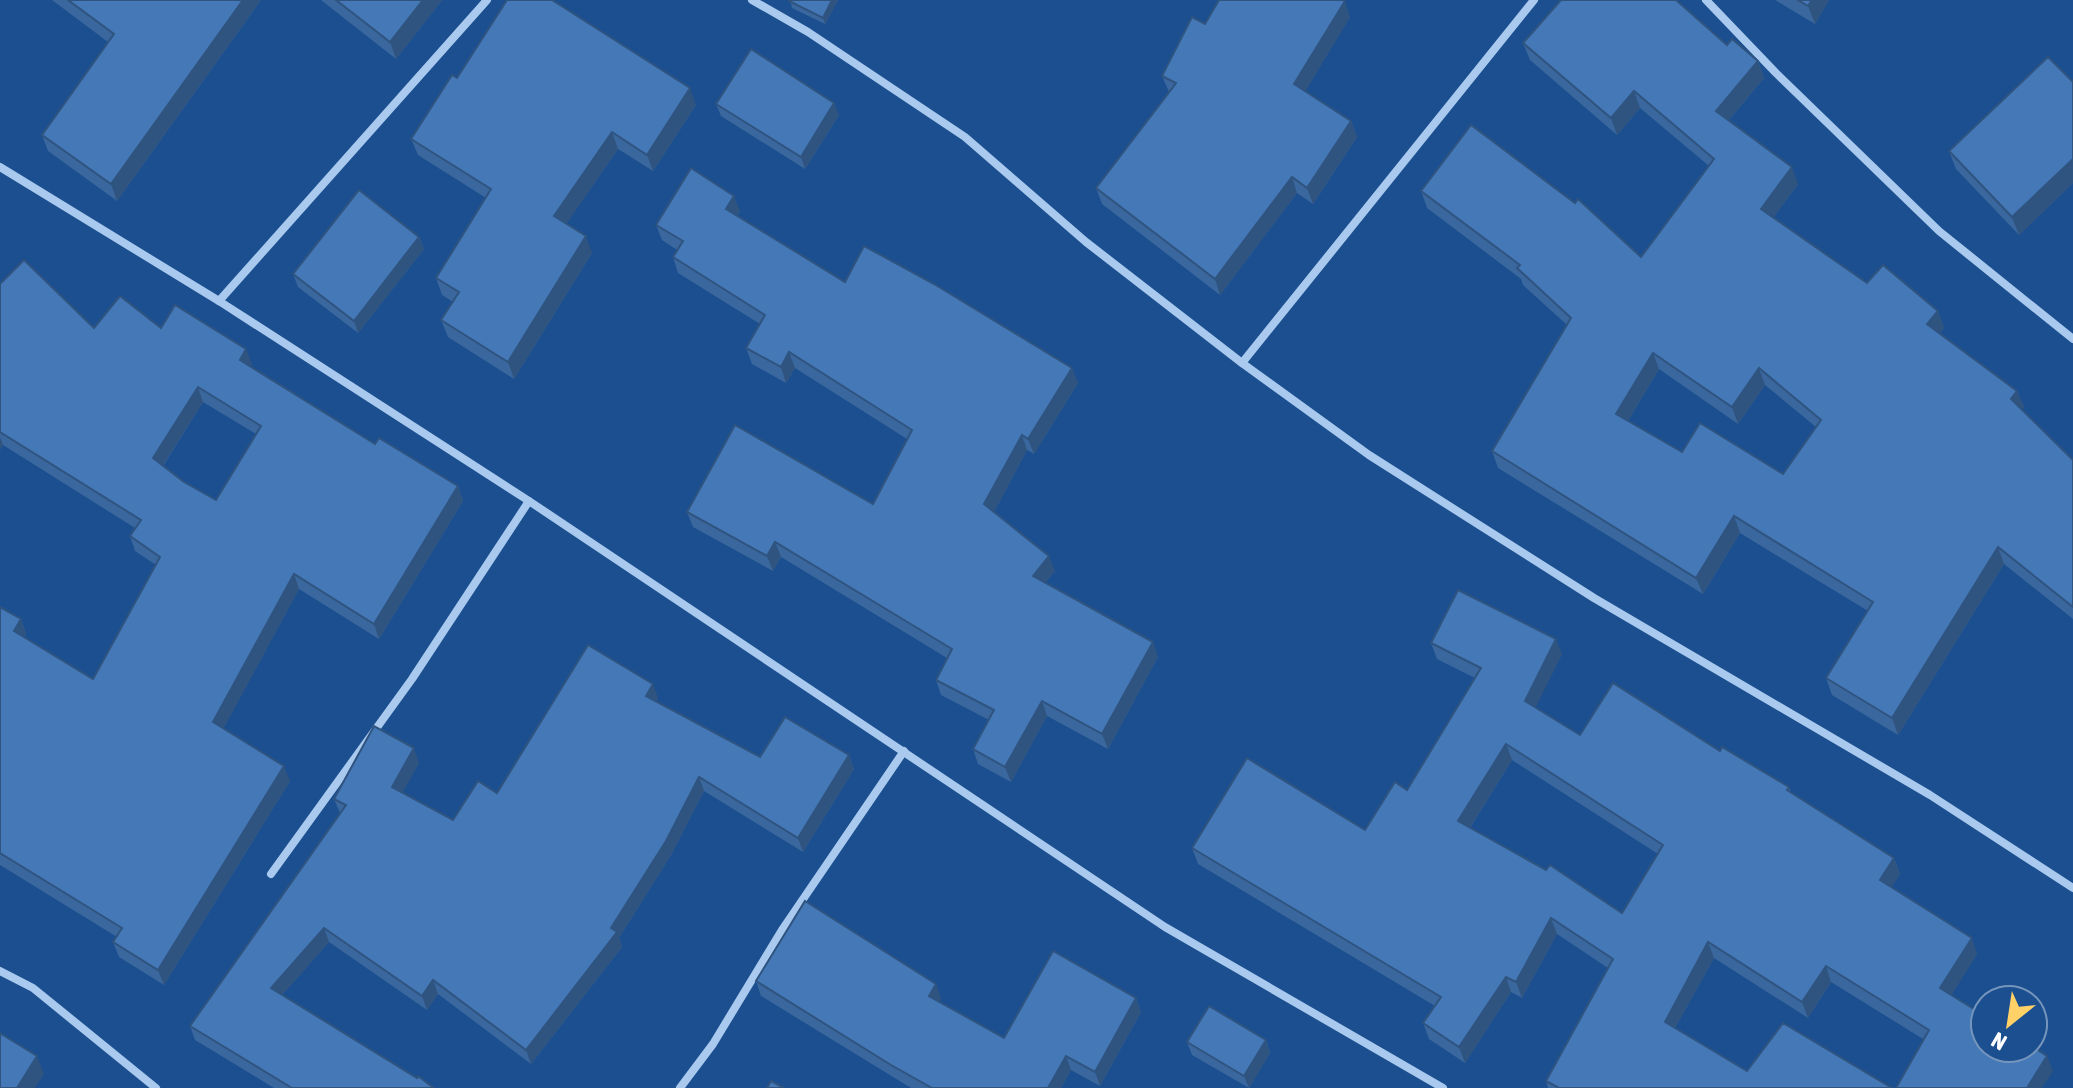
<svg xmlns="http://www.w3.org/2000/svg" width="2073" height="1088" font-family="'Asap Condensed',sans-serif">
<rect width="100%" height="100%" fill="#1b4f8f"/>
<g fill="none" stroke-linecap="round" stroke-linejoin="round">
<!-- minor -->
<g stroke="#a9c9ee" stroke-width="8">
<path d="M752,0l56,32 157,105 121,105 156,121 127,92 225,143 336,197 143,93"/>
<path d="M1706,0l70,73 163,158 134,108"/>
<path d="M0,167l219,134 310,200 636,426 278,161"/>
<path d="M219,301l268,-301"/>
<path d="M1242,363l292,-363"/>
<path d="M271,874l141,-195 117,-178"/>
<path d="M0,971l33,17 123,100"/>
<path d="M680,1088l33,-44 69,-114 122,-179"/>
</g>
</g>
<!-- wall -->
<g fill="#3a679d" fill-rule="evenodd">
<path d="M52,0h209l-144,201 -69,-50 -6,-16 66,-93z"/>
<path d="M321,0h121l-46,59z"/>
<path d="M790,0h48l-13,24 -33,-16z"/>
<path d="M1775,0h54l-14,24z"/>
<path d="M1350,17l-45,74 46,30 6,16 -44,67 -16,-11 -77,102 -118,-91 -6,-16 73,-96 -7,-16 43,-52z"/>
<path d="M1523,43l204,2 31,16 6,17 -35,42 69,64 -25,34 94,65 71,28 6,17 -4,5 77,58 7,16 -2,2 51,51v159l-69,-55 -106,171 -66,-40 -6,-17 42,-67 -128,-78 -37,61 -205,-126 -6,-17 75,-126 -44,-40 -2,-6 -94,-71 -6,-17 220,66 68,-91 -69,-58 -23,27 -87,-75zM1659,369l79,55 27,-39 51,42 -33,47 -101,-22 -54,-31z"/>
<path d="M457,78l239,27 -43,66 -35,-22 -52,75 26,29 -78,126 -66,-42 -7,-17 12,-18 -11,-7 -6,-17 50,-80 -68,-43 -7,-16z"/>
<path d="M2073,82v101l-54,52 -63,-66 -7,-18z"/>
<path d="M716,104l123,11 -34,54 -84,-53z"/>
<path d="M740,211l-3,5 108,66 233,101 -44,71 -7,-4 -33,62 61,59 -10,12 113,74 -50,92 -61,-33 -36,66 -33,-18 -5,-15 16,-29 -48,-25 -5,-15 11,-22 -166,-101 -8,14 -80,-44 -6,-15 186,-8 34,-65 -112,-71 -9,15 -34,-19 -6,-16 14,-24 -82,-51 -5,-16 4,-7 -15,-10 -6,-15z"/>
<path d="M419,237l5,12 -66,84 -60,-46 -5,-13z"/>
<path d="M0,284l94,44h67l91,36 -2,2 125,78 83,42 5,15 -84,138 -80,-50 -76,140 67,52 -126,204 -45,-28 -6,-15 4,-5 -117,-72v-258l21,12 5,15 -2,3 69,42 63,-114 -21,-14 -5,-15 5,-8 -132,-83 -3,5zM203,402l53,32 -40,66 -32,-18 -21,-16z"/>
<path d="M1431,643l131,11 -27,53 45,28 140,16 69,36 2,6 103,65 6,16 -9,13 86,67 -26,41 102,76 -130,-32 -92,-57 -23,36 -94,-60 -39,70 72,43 145,17h-344l-2,-7 62,-113 -51,-34 -35,64 -11,-6 -46,71 -36,-24 -6,-16 12,-17 -237,-142 -6,-16 173,-18 42,-40 68,-112 -38,-19zM1512,760l146,94 -36,59 -152,-85z"/>
<path d="M658,698l-2,4 104,55 89,-2 5,14 -51,83 -99,-61 -33,64 -52,83 3,9 -91,117 -93,-70 -11,16 -98,-68 -47,53 152,93h-160l-79,-48 -5,-14 150,-213 -6,-14 85,-36 -17,29 51,28z"/>
<path d="M756,981l185,17 -2,4 65,36 132,-40 5,14 -41,74 -29,-16 -10,18h-150l-150,-92z"/>
<path d="M1266,1040l4,13 -21,35 -57,-33 -5,-13z"/>
</g>
<!-- shaded-wall -->
<g fill="#305480">
<path d="M243,0h18l-144,201 -6,-17z"/>
<path d="M423,0h19l-46,59 -6,-17z"/>
<path d="M832,0h6l-13,24 -2,-6z"/>
<path d="M1812,0h17l-14,24 -7,-18z"/>
<path d="M1345,1l5,16 -50,83 -6,-16z"/>
<path d="M1758,61l6,17 -42,50 -6,-17z"/>
<path d="M690,88l6,17 -43,66 -6,-16z"/>
<path d="M1634,91l6,17 -23,27 -6,-17z"/>
<path d="M834,103l5,12 -34,54 -4,-12z"/>
<path d="M1351,121l6,16 -44,67 -6,-16z"/>
<path d="M612,132l6,17 -58,84 -6,-17z"/>
<path d="M2073,159v24l-54,52 -7,-18z"/>
<path d="M1792,167l6,17 -31,42 -6,-17z"/>
<path d="M1292,177l5,16 -77,102 -5,-16z"/>
<path d="M734,196l6,15 -8,13 -6,-15z"/>
<path d="M586,236l6,17 -78,126 -6,-17z"/>
<path d="M419,237l5,12 -66,84 -4,-12z"/>
<path d="M1938,311l6,17 -11,13 -6,-17z"/>
<path d="M246,349l6,15 -7,10 -5,-14z"/>
<path d="M789,352l6,16 -9,15 -5,-16z"/>
<path d="M1653,353l6,16 -37,62 -6,-17z"/>
<path d="M1072,368l6,15 -44,71 -6,-15z"/>
<path d="M1759,368l6,17 -27,39 -6,-17z"/>
<path d="M198,387l5,15 -45,71 -5,-15z"/>
<path d="M2017,391l7,16 -6,9 -7,-17z"/>
<path d="M1022,435l5,15 -37,70 -6,-16z"/>
<path d="M0,437l3,8 -3,5z"/>
<path d="M458,486l5,15 -84,138 -5,-15z"/>
<path d="M1734,516l6,17 -37,61 -7,-16z"/>
<path d="M775,542l6,15 -8,14 -6,-15z"/>
<path d="M1998,547l6,17 -106,171 -6,-17z"/>
<path d="M1049,556l6,15 -17,20 -5,-15z"/>
<path d="M294,574l5,15 -80,148 -6,-15z"/>
<path d="M21,619l5,15 -7,12 -5,-15z"/>
<path d="M1556,639l6,15 -31,63 -6,-16z"/>
<path d="M1153,642l5,15 -50,92 -6,-15z"/>
<path d="M653,684l5,14 -7,12 -5,-14z"/>
<path d="M1042,701l5,15 -36,66 -6,-15z"/>
<path d="M1506,744l6,16 -48,77 -6,-16z"/>
<path d="M414,748l5,15 -21,38 -6,-14z"/>
<path d="M849,755l5,14 -51,83 -5,-14z"/>
<path d="M284,766l6,15 -126,204 -6,-15z"/>
<path d="M699,777l5,14 -33,64 -52,83 3,9 -91,117 -5,-14 85,-122z"/>
<path d="M1894,858l6,16 -14,22 -6,-16z"/>
<path d="M1551,918l6,16 -35,64 -6,-16z"/>
<path d="M324,928l5,14 -53,60 -5,-14z"/>
<path d="M1972,938l5,16 -31,50 -6,-16z"/>
<path d="M1708,942l6,16 -44,79 -5,-15z"/>
<path d="M1826,966l5,16 -23,36 -6,-16z"/>
<path d="M1506,977l5,15 -46,71 -6,-16z"/>
<path d="M433,980l5,14 -11,16 -5,-14z"/>
<path d="M936,984l5,14 -7,12 -5,-14z"/>
<path d="M1136,998l5,14 -41,74 -5,-14z"/>
<path d="M1266,1040l4,13 -21,35 -5,-12z"/>
<path d="M37,1056l7,18 -9,14h-18z"/>
<path d="M1066,1056l5,14 -10,18h-13z"/>
<path d="M2047,1056l6,15 -11,17h-15z"/>
</g>
<!-- building -->
<g fill="#4478b7" stroke="#305480" stroke-width="2" fill-rule="evenodd">
<path d="M68,0h175l-132,184 -69,-49 72,-101z"/>
<path d="M336,0h87l-33,42z"/>
<path d="M507,0h45l138,88 -43,67 -35,-23 -58,84 32,20 -78,126 -67,-42 18,-28 -23,-14 55,-89 -80,-50 41,-64 5,3z"/>
<path d="M790,0h42l-9,18 -34,-17z"/>
<path d="M1219,0h124l2,1 -51,83 57,37 -44,67 -15,-11 -77,102 -119,-91 80,-105 -14,-7 30,-59 13,7z"/>
<path d="M1561,0h115l51,45 5,-6 26,22 -42,50 76,56 -31,42 106,74 16,-18 55,46 -11,13 90,67 -6,8 62,61v147l-75,-60 -106,171 -66,-40 47,-76 -139,-86 -38,62 -204,-127 79,-133 -54,-50 3,-3 -99,-74 50,-66 104,78 3,-4 63,58 73,-98 -80,-68 -23,27 -88,-75zM1653,353l79,54 27,-39 62,52 -38,54 -83,-51 -18,29 -66,-38z"/>
<path d="M1798,0h14l-4,6z"/>
<path d="M751,49l83,54 -33,54 -85,-53z"/>
<path d="M2048,57l25,25v77l-61,58 -63,-66z"/>
<path d="M691,168l43,28 -8,13 119,73 19,-36 70,38 138,84 -44,71 -6,-4 -38,69 65,52 -16,20 120,66 -51,92 -60,-33 -37,66 -32,-18 21,-39 -58,-30 16,-31 -177,-107 -8,14 -80,-44 48,-87 138,79 39,-74 -123,-78 -8,15 -35,-19 19,-33 -92,-58 10,-16 -27,-16z"/>
<path d="M359,190l60,47 -65,84 -61,-47z"/>
<path d="M24,260l70,68 26,-32 41,32 14,-23 71,44 -6,11 135,84 4,-6 79,48 -84,138 -80,-50 -81,148 71,44 -126,204 -45,-28 9,-14 -122,-75v-246l21,12 -7,12 79,48 67,-122 -30,-21 11,-16 -141,-88v-148zM198,387l63,39 -45,74 -32,-18 -31,-24z"/>
<path d="M1458,590l98,49 -31,62 55,34 33,-52 107,68 2,-4 67,40 -2,3 107,68 -14,22 92,58 -32,50 45,28v32h48v-1l14,9 -20,32h-131l33,-58 -103,-64 -24,36 -94,-60 -43,80 82,49 36,-48 109,65h-333l-13,-7 67,-122 -62,-41 -35,64 -10,-5 -47,70 -36,-24 18,-26 -249,-149 55,-90 118,72 30,-48 12,8 74,-122 -50,-25zM1506,744l157,101 -41,68 -72,-48 -4,5 -88,-49z"/>
<path d="M588,645l65,39 -7,12 114,61 25,-40 64,38 -51,83 -99,-61 -33,64 -55,87 6,4 -91,118 -93,-70 -11,16 -98,-68 -53,60 146,90 1,-2 16,12h-142l-102,-62 156,-221 -12,-6 40,-73 40,22 -22,39 61,33 25,-39 19,12z"/>
<path d="M805,901l131,83 -7,12 75,42 49,-87 83,47 -41,74 -29,-16 -18,32h-116l-41,-23 -135,-84z"/>
<path d="M1209,1006l57,34 -22,36 -57,-34z"/>
<path d="M0,1033l37,23 -20,32h-17z"/>
<path d="M771,1081l13,7h-17z"/>
</g>
<!-- north arrow -->
<g transform="translate(2009 1024) rotate(210)"><circle r="38" fill="#1b4f8f" stroke="#7695bc" stroke-width="2"/>
<path d="M0-6L14 30L0 20L-14 30Z" fill="#ffd166"/>
<text y="-12" font-size="22" font-weight="bold" text-anchor="middle" fill="#ffffff">N</text>
</g>
</svg>
